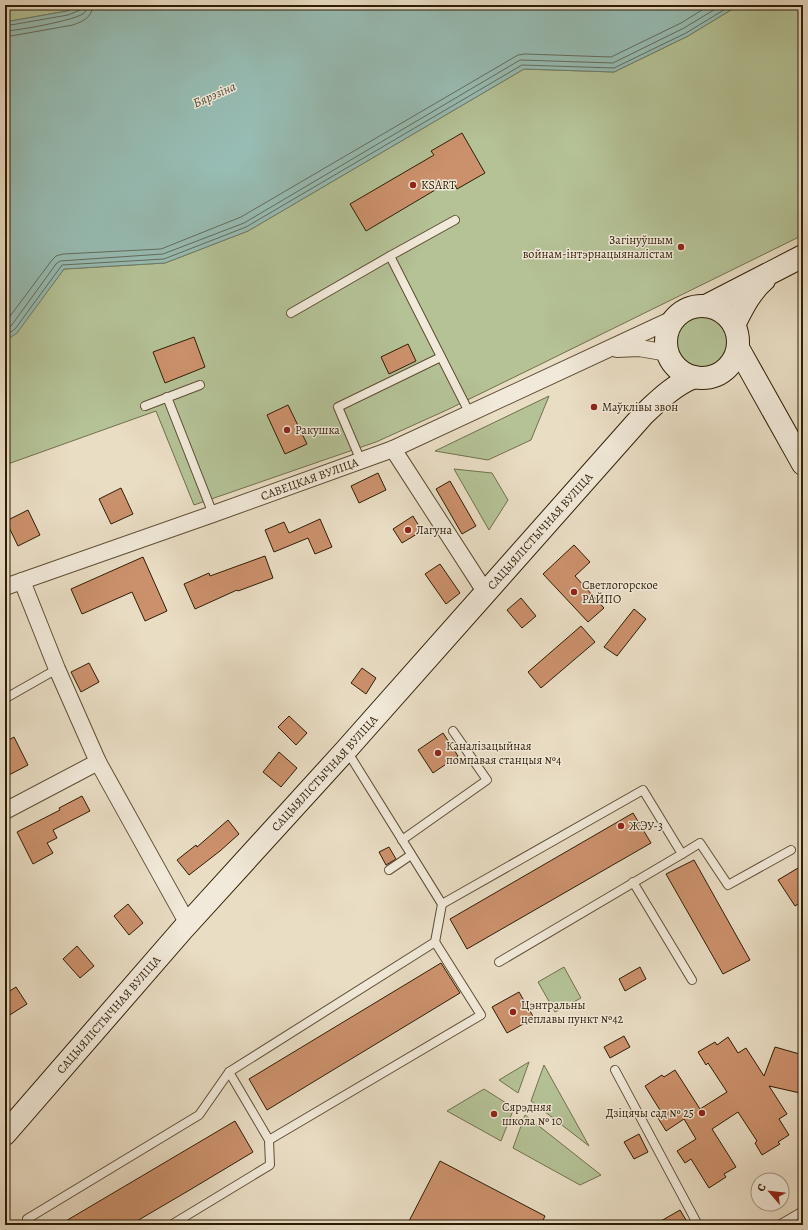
<svg xmlns="http://www.w3.org/2000/svg" width="808" height="1230" font-family="Alegreya,serif">
<rect width="100%" height="100%" fill="#e9ddc4"/>
<filter id="stains"><feTurbulence type="fractalNoise" baseFrequency=".005" numOctaves="4"/><feColorMatrix values="0 0 0 0 .2 0 0 0 0 .09 0 0 0 0 .02 0 0 0 .5 -.17"/></filter>
<radialGradient id="worn" r=".72"><stop offset=".6" stop-color="#630" stop-opacity="0"/><stop offset="1" stop-color="#630" stop-opacity=".3"/></radialGradient>
<!-- green -->
<g fill="#b4c296" stroke="#72704d">
<path d="M5,5h77l-15,6 -62,11z"/>
<path d="M739,5h64v230l-264,130 -90,44 -73,33 -182,63 -38,-94 -151,54v-124l12,-9 47,-63 101,-6 83,-32 276,-162 90,3 74,-36z"/>
<circle cx="702" cy="342" r="29"/>
<path d="M549,396l-18,44 -43,20 -53,-9z"/>
<path d="M454,469l38,4 16,27 -19,30z"/>
<path d="M564,967l17,31 -26,14 -17,-30z"/>
<path d="M529,1062l-11,31 -19,-13z"/>
<path d="M544,1065l45,81 -58,-45z"/>
<path d="M484,1089l30,19 -13,33 -54,-30z"/>
<path d="M525,1115l76,60 -21,10 -67,-37z"/>
</g>
<!-- water -->
<path fill="#97bcb3" stroke="#6d7c6d" d="M82,5h657l-51,31 -74,36 -90,-3 -276,162 -83,32 -101,6 -47,64 -12,8v-319l62,-11z"/>
<g fill="none" stroke-linecap="round" stroke-linejoin="round">
<!-- shore -->
<g stroke="#636c5c" stroke-width="1">
<path d="M5,26l63,-11 12,-5 2,-5"/>
<path d="M5,31c11,0 72,-11 79,-18 2,-2 3,-5 3,-8"/>
<path d="M5,37l68,-12c10,-4 19,-7 20,-20"/>
<path d="M5,323l47,-63 4,-4 7,-2 98,-5 80,-32 277,-162 7,-1 86,3 70,-34 29,-18"/>
<path d="M5,330l6,-4 45,-62 4,-3 103,-7 81,-31 276,-163 93,3 71,-35 38,-23"/>
<path d="M5,336l10,-7 47,-64 102,-6 82,-32 276,-162 92,3 72,-35 46,-28"/>
</g>
</g>
<!-- building -->
<g fill="#cb916c" stroke="#2f1d04">
<path d="M462,133l23,40 -28,16 -5,-9 -86,51 -16,-27 84,-49 -3,-4z"/>
<path d="M194,337l11,30 -40,16 -12,-31z"/>
<path d="M408,344l8,17 -27,13 -8,-17z"/>
<path d="M288,405l19,39 -22,10 -18,-39z"/>
<path d="M378,473l8,17 -27,13 -8,-17z"/>
<path d="M450,481l26,45 -14,8 -26,-45z"/>
<path d="M121,488l12,26 -22,10 -12,-25z"/>
<path d="M28,510l12,25 -22,11 -12,-25z"/>
<path d="M413,516l9,15 -20,12 -9,-14z"/>
<path d="M320,519l12,28 -17,7 -7,-16 -34,14 -9,-22 19,-8 5,11z"/>
<path d="M574,545l16,17 -15,14 29,32 -16,14 -45,-48z"/>
<path d="M265,556l8,22 -35,13 -1,-1 -42,19 -11,-25 25,-11 1,3z"/>
<path d="M143,557l24,54 -22,10 -13,-29 -50,22 -11,-25z"/>
<path d="M440,564l20,29 -14,11 -21,-30z"/>
<path d="M521,598l15,18 -14,12 -15,-18z"/>
<path d="M634,609l12,10 -29,37 -13,-9z"/>
<path d="M581,626l14,16 -54,46 -13,-16z"/>
<path d="M89,663l10,19 -18,10 -10,-20z"/>
<path d="M362,668l14,10 -10,16 -15,-11z"/>
<path d="M289,716l18,17 -11,12 -18,-18z"/>
<path d="M443,733l15,23 -25,17 -15,-23z"/>
<path d="M14,737l14,28 -19,10 -4,-7v-26z"/>
<path d="M279,752l18,16 -16,19 -18,-15z"/>
<path d="M82,796l8,15 -37,19 4,8 -10,5 6,10 -20,11 -16,-32 43,-22 -1,-2z"/>
<path d="M633,813l18,30 -184,106 -17,-30z"/>
<path d="M228,820l11,14 -19,17 -31,24 -12,-15 19,-15 1,2z"/>
<path d="M389,847l7,12 -10,6 -7,-13z"/>
<path d="M694,860l56,100 -27,14 -57,-100z"/>
<path d="M803,865v36l-8,5 -17,-26z"/>
<path d="M128,904l15,19 -14,12 -15,-19z"/>
<path d="M77,946l17,20 -14,12 -17,-19z"/>
<path d="M441,963l19,30 -193,117 -18,-31z"/>
<path d="M640,967l6,12 -21,12 -6,-12z"/>
<path d="M16,987l11,17 -22,14v-24z"/>
<path d="M519,992l15,26 -27,15 -15,-26z"/>
<path d="M624,1036l6,11 -20,11 -6,-11z"/>
<path d="M728,1037l10,16 8,-5 18,28 11,-29 28,8v27l-3,11 -31,-7 18,28 -8,5 10,16 -11,7 2,2 -18,11 -7,-12 2,-2 -19,-29 -26,17 24,38 -12,7 2,3 -17,11 -18,-29 -6,4 -8,-12 19,-12 -12,-20 -18,12 -8,-13 5,-3 -18,-29 17,-11 2,2 11,-7 25,39 27,-17 -19,-29 -2,2 -8,-13 17,-10 2,3z"/>
<path d="M235,1121l18,31 -65,39 -58,34h-71z"/>
<path d="M639,1134l9,18 -14,7 -10,-17z"/>
<path d="M440,1161l105,55 -4,9h-134z"/>
<path d="M680,1210l9,15h-35z"/>
</g>
<g fill="none" stroke-linecap="round" stroke-linejoin="round">
<!-- lane casing -->
<g stroke="#5e4d34" stroke-width="10">
<g id="lane">
<path d="M390,256l80,158"/>
<path d="M291,313l99,-57 65,-36"/>
<path d="M167,397l46,117"/>
<path d="M145,406l55,-21"/>
<path d="M361,461l-23,-54 103,-50"/>
<path d="M5,696l1,2 51,-29"/>
<path d="M402,840l85,-60 -34,-49"/>
<path d="M682,854l18,-11 28,42 63,-35"/>
<path d="M389,870l22,-15"/>
<path d="M633,882l59,98"/>
<path d="M442,904l201,-114 39,64 -183,108"/>
<path d="M615,1070l83,155"/>
<path d="M269,1140l212,-125 -46,-73"/>
<path d="M31,1225l-4,-6 172,-104 30,-43"/>
<path d="M171,1225l99,-60 -1,-25 -40,-68 206,-130 7,-38 -95,-153"/>
<path d="M779,1225l24,-14"/>
</g>
</g>
<!-- street casing -->
<g stroke="#5e4d34" stroke-width="18">
<g id="street">
<path d="M617,349l22,-1 29,5"/>
<path d="M393,449l93,144"/>
<path d="M22,581l35,88 41,93 90,162"/>
<path id="s1" d="M5,587l208,-73 180,-65 282,-131"/>
<path d="M5,811l93,-49"/>
</g>
</g>
<!-- secondary casing -->
<g stroke="#2f1d04" stroke-width="24">
<g id="secondary">
<path d="M706,306l97,-50"/>
<circle cx="702" cy="342" r="36"/>
<path d="M734,325c8,-16 16,-33 30,-45"/>
<path d="M738,348l65,116"/>
<path id="s2" d="M5,1134l178,-205 163,-179 298,-336c15,-14 30,-29 50,-37"/>
</g>
</g>
<!-- lane -->
<use href="#lane" stroke="#f1e9d9" stroke-width="8"/>
<!-- street -->
<use href="#street" stroke="#f1e9d9" stroke-width="16"/>
<!-- secondary -->
<use href="#secondary" stroke="#f1e9d9" stroke-width="22"/>
</g>
<!-- markers -->
<g fill="#8f2418" stroke="#f1e9d9" stroke-width="1.5">
<circle cx="413" cy="185" r="4"/>
<circle cx="681" cy="247" r="4"/>
<circle cx="594" cy="407" r="4"/>
<circle cx="287" cy="430" r="4"/>
<circle cx="408" cy="530" r="4"/>
<circle cx="574" cy="592" r="4"/>
<circle cx="438" cy="753" r="4"/>
<circle cx="621" cy="826" r="4"/>
<circle cx="513" cy="1012" r="4"/>
<circle cx="702" cy="1113" r="4"/>
<circle cx="494" cy="1114" r="4"/>
</g>
<g text-anchor="middle" stroke-width="3" stroke-linejoin="round" paint-order="stroke">
<!-- poi labels -->
<g font-size="12" fill="#2f1d04" stroke="#f1e9d9" text-anchor="start">
<text x="421" y="189">KSART</text>
<text x="673" y="244" text-anchor="end">Загінуўшым<tspan x="673" dy="14">войнам-інтэрнацыяналістам</tspan></text>
<text x="602" y="411">Маўклівы звон</text>
<text x="295" y="434">Ракушка</text>
<text x="416" y="534">Лагуна</text>
<text x="582" y="589">Светлогорское<tspan x="582" dy="14">РАЙПО</tspan></text>
<text x="446" y="750">Каналізацыйная<tspan x="446" dy="14">помпавая станцыя №4</tspan></text>
<text x="629" y="830">ЖЭУ-3</text>
<text x="521" y="1009">Цэнтральны<tspan x="521" dy="14">цеплавы пункт №42</tspan></text>
<text x="502" y="1111">Сярэдняя<tspan x="502" dy="14">школа № 10</tspan></text>
<text x="694" y="1117" text-anchor="end">Дзіцячы сад № 25</text>
</g>
<!-- street labels -->
<g font-size="12" fill="#2f1d04" stroke="#f1e9d9">
<text dy="4" stroke="none"><textPath href="#s1" startOffset="323">САВЕЦКАЯ ВУЛІЦА</textPath></text>
<text dy="4" stroke="none"><textPath href="#s2" startOffset="806">САЦЫЯЛІСТЫЧНАЯ ВУЛІЦА</textPath></text>
<text dy="4" stroke="none"><textPath href="#s2" startOffset="482">САЦЫЯЛІСТЫЧНАЯ ВУЛІЦА</textPath></text>
<text dy="4" stroke="none"><textPath href="#s2" startOffset="158">САЦЫЯЛІСТЫЧНАЯ ВУЛІЦА</textPath></text>
</g>
<!-- water labels -->
<g font-size="13" font-style="italic" fill="#4e4d39" stroke="#f1e9d9">
<text transform="translate(214 94) rotate(-24)" y="5">Бярэзіна</text>
</g>
</g>
<!-- margin -->
<rect width="808" height="1230" fill="none" stroke="#e9ddc4" stroke-width="20"/>
<rect x="6" y="6" width="796" height="1218" fill="none" stroke="#2f1d04" stroke-width="2"/>
<rect x="10" y="10" width="788" height="1210" fill="none" stroke="#2f1d04"/>
<!-- north arrow -->
<g transform="translate(770 1192) rotate(298)"><circle r="19" fill="#f1e9d9" stroke="#a39784"/>
<path d="M0-3L7 15L0 10L-7 15Z" fill="#8f2418"/>
<text y="-6" font-size="11" font-weight="bold" text-anchor="middle" fill="#2f1d04">С</text>
</g>
<rect width="100%" height="100%" filter="url(#stains)"/>
<rect width="100%" height="100%" fill="url(#worn)"/>
</svg>
